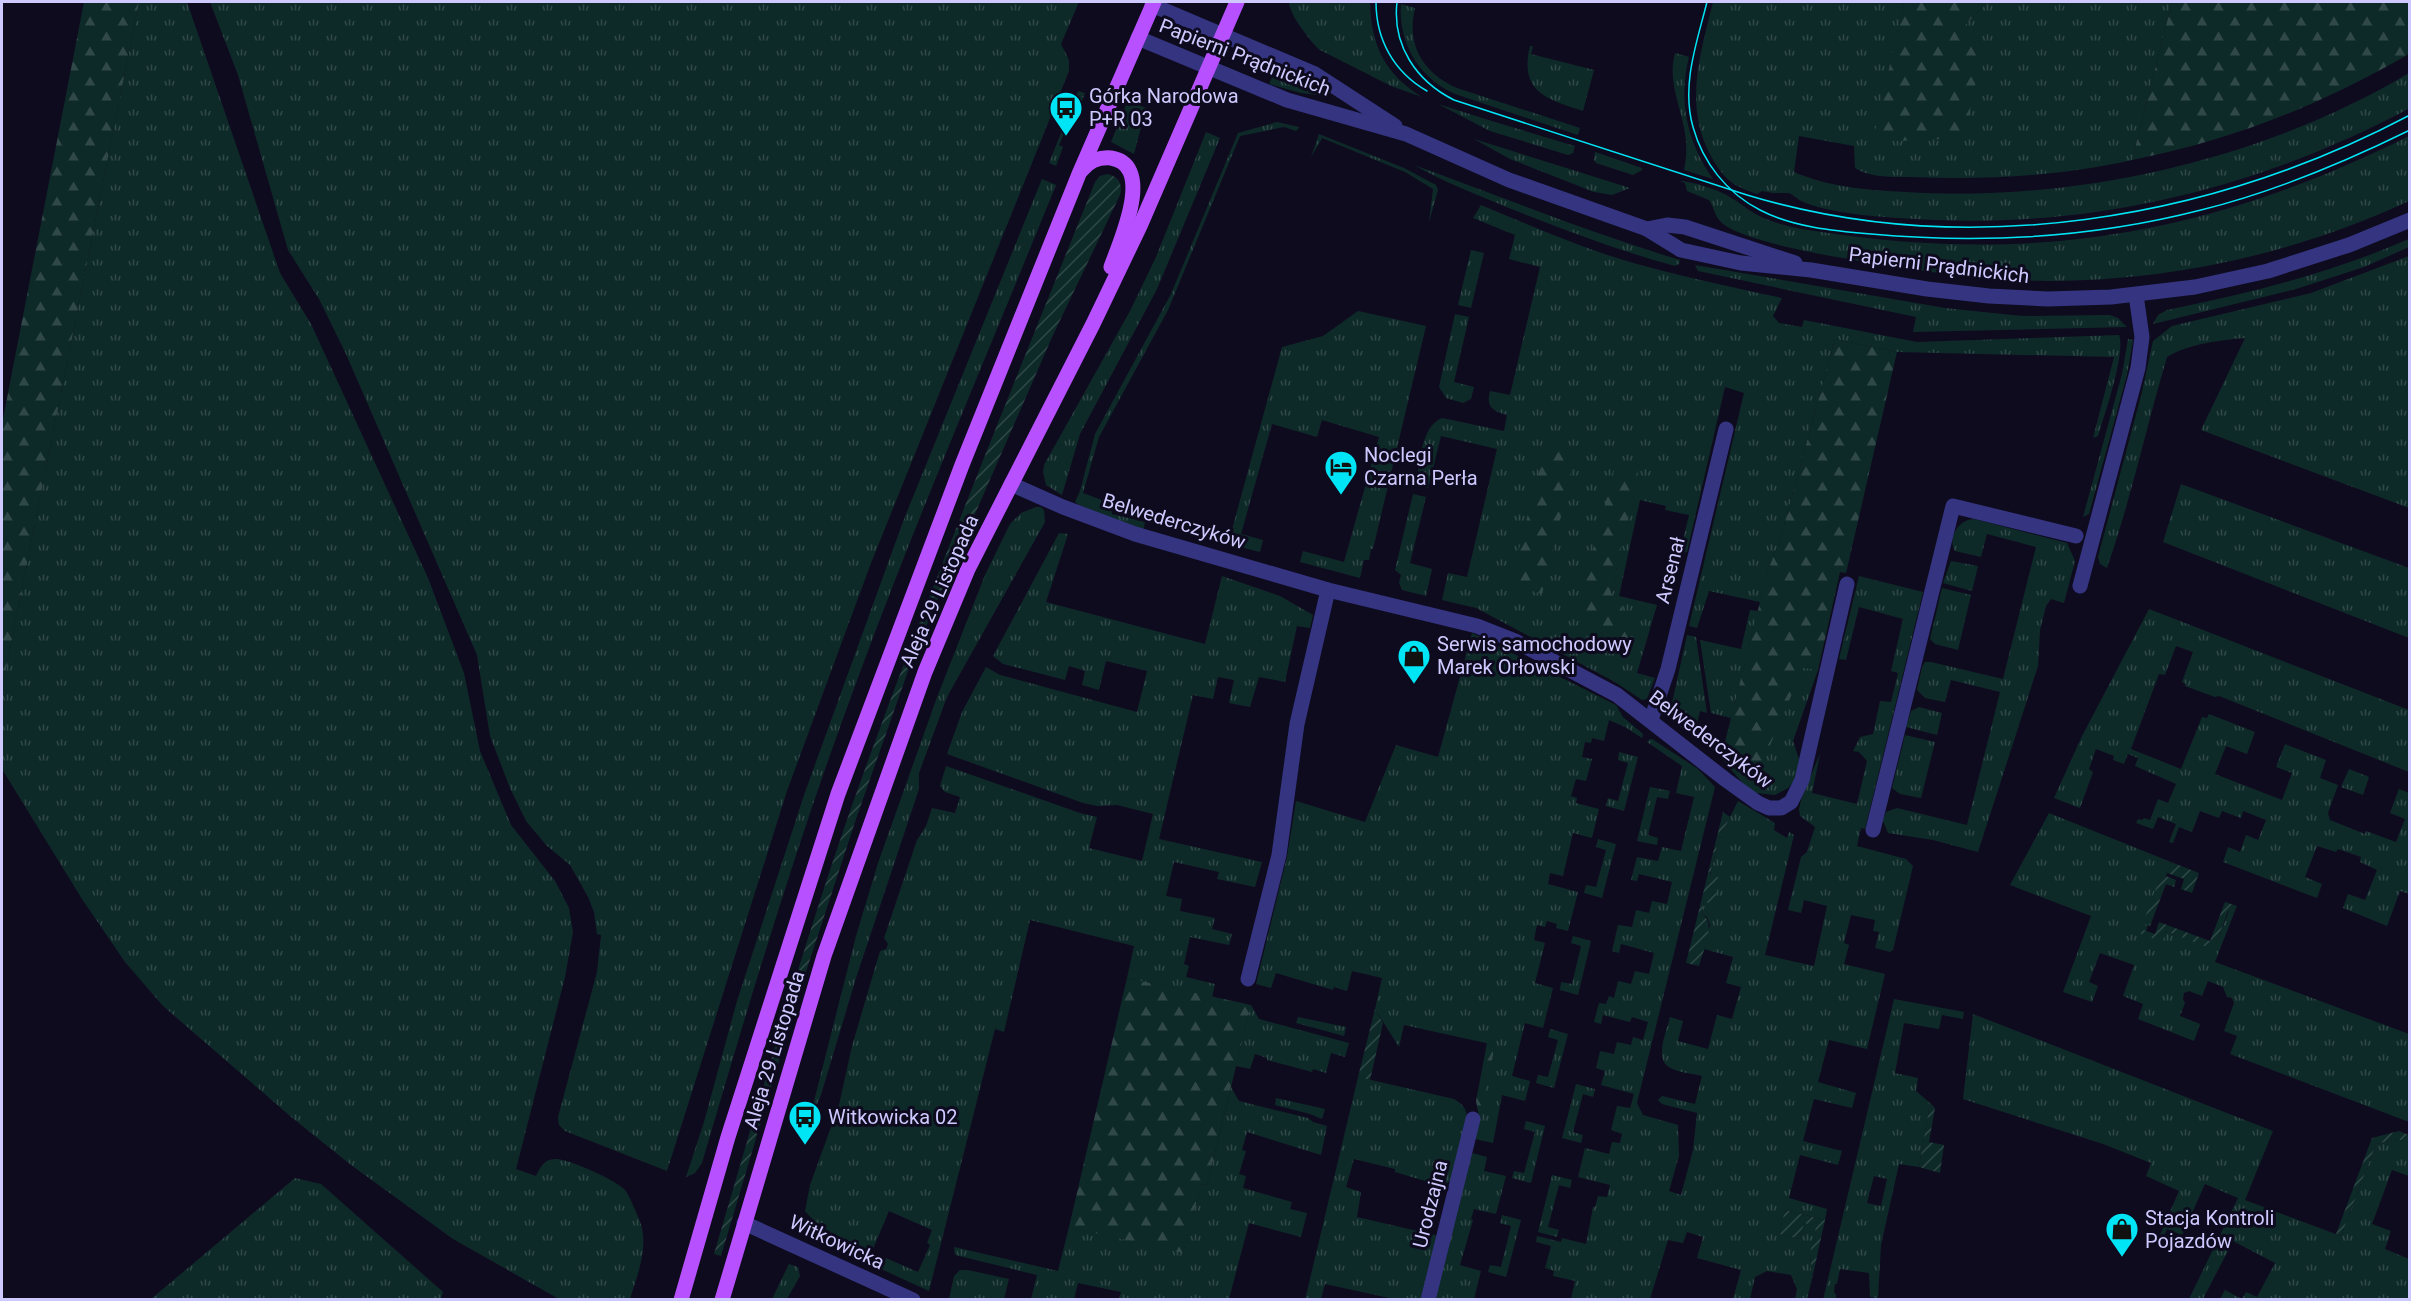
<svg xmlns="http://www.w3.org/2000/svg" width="2411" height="1301" font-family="Roboto,sans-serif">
<defs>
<pattern id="grass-tufts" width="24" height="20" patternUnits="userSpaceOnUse" patternTransform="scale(1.5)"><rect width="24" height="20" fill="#0e2a28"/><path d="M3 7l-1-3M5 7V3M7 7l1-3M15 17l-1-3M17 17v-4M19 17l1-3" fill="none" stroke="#304848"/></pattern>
<pattern id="forest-firs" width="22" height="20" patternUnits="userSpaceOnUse" patternTransform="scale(1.5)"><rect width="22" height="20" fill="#0e2a28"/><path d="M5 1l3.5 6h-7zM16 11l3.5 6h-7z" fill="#304848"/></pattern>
<pattern id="garden-furrows" width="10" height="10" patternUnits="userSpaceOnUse" patternTransform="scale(1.5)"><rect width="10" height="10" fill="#0e2a28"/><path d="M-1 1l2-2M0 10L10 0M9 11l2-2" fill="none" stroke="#304848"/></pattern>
</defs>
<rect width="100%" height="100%" fill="#0e0b1f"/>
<!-- grass -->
<g fill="url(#grass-tufts)" fill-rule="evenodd">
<path d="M139,2h48l93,271 31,51 117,254 36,95 16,78 31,74 44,56 14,27 4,24 -8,45 -49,192 20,7c4,-8 8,-17 19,-17 12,-1 63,22 70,31 3,3 17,34 17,38 5,24 -5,48 -12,71h-71l-106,-60 -102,-74 -61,-49 -127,-110 -38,-44 -43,-63 -80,-130v-80z"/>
<path d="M210,2h869l-18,42 8,16v11l-198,492 -84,228 -120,380 -102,-40 -6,-6 -1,-8 39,-145 4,-37 -4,-1 -3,-22 -6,-15 -18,-32 -24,-20 -20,-24 -16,-33 -20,-52 -13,-81 -131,-301 -27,-55 -31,-49 -50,-175z"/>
<path d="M1289,2h81c1,44 15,72 52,95l-31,-11 -71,-36c-9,-7 -32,-38 -31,-48z"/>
<path d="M1713,2h191l-28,129 85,-102 27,-27h184l-40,158c-71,16 -146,20 -219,17 -19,0 -43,1 -58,-9l-1,-22 -55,-10 -5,36c35,15 73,18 111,20 169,11 359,-32 504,-119l1,35c-146,78 -310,119 -476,112 -38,-2 -96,-4 -131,-18 -5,-2 -9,-7 -14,-9h-16l-11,-2 -5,3c-24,-8 -32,-14 -45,-36 -29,-51 -12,-103 1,-156z"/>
<path d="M1401,4l14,4c-9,37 8,65 42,80l123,40 -2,7 -120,-40c-38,-15 -60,-51 -57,-91z"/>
<path d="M1530,46h3l-2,8 63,16 -11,41c-37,-12 -64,-19 -53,-65z"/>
<path d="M1675,53l14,4c-11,44 -2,85 24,122l-29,-9c11,-46 -20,-78 -9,-117z"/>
<path d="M1276,69l49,23v4l-24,-3 -32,-9z"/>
<path d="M1078,91l7,2 -13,35 -5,-1 -8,18 4,2 -7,19 -7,-3z"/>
<path d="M1128,100l18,8 -12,46 -23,-12z"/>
<path d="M1438,104c46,15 91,28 137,42l-2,7 -5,2 -78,-24z"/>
<path d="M1277,122l22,5 -1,2 -2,2 -12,-4 -44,9 -72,174 -69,127 -16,56 27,10 2,11 33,8 -2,9 -64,-26 -4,-3 5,-11 15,-57 76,-140 67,-161z"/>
<path d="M1206,132l14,6 -63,151 -77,145 -18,61 -16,-10 -3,-13 1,-7 86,-154 26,-54z"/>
<path d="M1319,134l85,34 32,17 2,5 -9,32 4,-33 -28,-17 -83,-34 -11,19z"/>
<path d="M2409,136v65c-129,60 -275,88 -418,78 -43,-3 -87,-12 -130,-18 -31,-5 -116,-19 -139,-38 -8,-7 -7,-14 -13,-23l-22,-9 -2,-8 -5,-2c7,-1 43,10 50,16 13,8 24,18 39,23 17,7 35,10 53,12 216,33 392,1 587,-96z"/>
<path d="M1474,139l156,49 -18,7 -18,-3 -84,-33z"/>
<path d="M1595,152l47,16v2l-9,5 -37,-12 -2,-3z"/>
<path d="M1414,165c89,32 175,68 266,95l-1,4 -4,2c-55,-15 -108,-35 -161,-56 -34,-14 -68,-27 -100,-45z"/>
<path d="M1042,179l14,6c-66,163 -136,325 -197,490 -60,160 -109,324 -157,488l-7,10 -9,4 18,-55 33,-121 67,-206 100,-276z"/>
<path d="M1481,205c46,19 91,39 139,54 53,16 107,27 162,39l-9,18 6,7 23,4 2,-7 113,22 202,-7c7,18 -15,81 -21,101l-5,2 21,-81 -217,-5 -62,-13 -55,201 -12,30 -8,32 -51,-11 -12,37 -8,-2 55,-233 -19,-6 -38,165 -7,1 9,-38 -24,-5 1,-4 -26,-6 -21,96 38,9 -20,68 18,5 -8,21 -5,1 -27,-18 -139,-74 -34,-8 6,-27 19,4 30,-128 -56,-13 -13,52 -12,-3c4,-20 4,-58 26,-67l62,13 3,-16c-15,-4 -21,-8 -17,-24l20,4 30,-128 -31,-8 6,-24 -42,-17zM1640,459l-29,135 -3,58 -7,-20z"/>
<path d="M2409,239v8l-45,20 -68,22 -143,35 5,-9 9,-5c84,-17 164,-37 242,-71z"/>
<path d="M1471,250l13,3 -13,55 -13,-3z"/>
<path d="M2409,256v252l-208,-78 44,-92c-24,2 -57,6 -78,19 -21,71 -36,142 -60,211l-7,-4 -2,-7 44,-165 11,-51 19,-15 139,-33z"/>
<path d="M1695,265l250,43 77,8 88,-1 8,3 9,9 -214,5 3,-15 -218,-46z"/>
<path d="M1358,311l68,15 -53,223h-2l-2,11h-5l-4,18 -60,-16 3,-11 41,11 35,-125 -57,-17 -5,17 -45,-13 -31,110 22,6 -3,12 -32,-8 54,-197 41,-11z"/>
<path d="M1455,314l14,3 -15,65 20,5 -3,12 -8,4 -17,-5 -7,-11z"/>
<path d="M2128,339l5,1 -6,35 -38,139 -6,3 39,-143z"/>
<path d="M2181,484l228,84v70l-246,-96z"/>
<path d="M1413,494l13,3 -16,66 22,6 -6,27 -24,-6 -3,-7 2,-8 -6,-5z"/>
<path d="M1036,507h5l3,3 1,12 -98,175 -28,76v16l-63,189 -35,117 -8,18h-2l45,-177 22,-73 58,-163 49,-125 25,-51 11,-11z"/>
<path d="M1974,519l93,24 8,18 -11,42 -13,-4 -5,7 -6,24 -2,36 -60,186 -45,-12 -45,-7 -5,-12 3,-9 11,-4 70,17 33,-133 -49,-12 -6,22 -20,-4 -8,-8 5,-23 3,-5h6l72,17 33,-132 -49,-13 -6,23 -26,-6c-8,-13 4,-32 19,-32z"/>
<path d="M1059,533l9,1 -22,68 159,42 17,-68 58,20 33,19 -3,13 -13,-2 -12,56 -26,-5 -9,30 -21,-4 5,-23 -16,-3 -5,22 -20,-4 -34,144 103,23 -7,25 -38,-8 2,-7 -45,-10 -8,34 16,3 -2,12 35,7 -3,11 20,5 -3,11 -39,-8 -6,27 5,2 -3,11 29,7 -3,13 -85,-19 7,-32 -104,-26 -26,112 -9,-3 -66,262 -48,-22 5,-11 32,14 12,-27 -3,-2 5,-13 -43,-19 -22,52 -42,-20 -11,-22 -9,-10 5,-26 29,-80 13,-59 28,-95 6,-2 2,-5 -4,-6 33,-98 9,-14 6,-18 23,5 5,-16 -15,-5 -5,-6 6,-20 134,47 17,4 -8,31 53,13 11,-47 -36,-9 -20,1 -14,-3 -136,-49 15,-42 24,-45 14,8 137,37 10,-41 -41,-10 -7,29 -17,-5 3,-14 -16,-5 -4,14 -62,-16 -10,-8z"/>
<path d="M1951,561l27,5 -6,25 -29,-8z"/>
<path d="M1859,576l64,16 -58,237 -4,-1 -4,18 49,13 7,7 -20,84 -3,2 -15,-4 4,-16 -6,-1 2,-11 -24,-5 -7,28 5,2 -5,19 41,10 -18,75 -38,-9 -11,42 38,11 -4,15 -38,-9 -11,42 39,10 -4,14 -38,-10 -11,43 38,11 -2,11 -40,-10 -6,24 21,5 4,-16 13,4 -7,26 2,26 -5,20h-12l2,-10 -6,-14 -24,-4 -12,6 -5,22h-17l8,-29 -44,-12 6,-21 -16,-5 -4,11 -15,-3 -18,59h-79l4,-18 -22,-5 1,-5 -9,-3 6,-22 -15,-4 1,-6 24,6 1,-4 24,6 7,-37h2l3,-11 9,1 3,-12 -32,-8 7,-29 24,6 3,-12 8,1 2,-9 -11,-4 6,-24 13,2 4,-14 -33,-9 4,-14 -9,-3 4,-17 14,3 3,-12 14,3 2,-8 10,3 5,-18 -16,-5 -2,5 -27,-7 -2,9 -7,-2 5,-19 7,1 3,-8 5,2 4,-17 13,3 4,-13 14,3 5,-21 -33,-9 -2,9 -7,-2 6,-26 14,2 4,-17 13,3 3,-12 15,3 5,-22 -33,-8 -2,7 -6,-1 6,-23 21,4 4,-14 19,4 13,-54 -18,-4 6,-27 -35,-24 3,-3h2l46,30 17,18 -78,316 6,12 35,10 1,31 -10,35 12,4 12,-45 4,-37 -35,-9 -4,-4 4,-4 33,8 7,-28c-10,-3 -24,-3 -33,-9 -15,-9 -2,-36 1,-50l13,4 -5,20 30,8 9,-34 15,4 9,-32 -15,-4 7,-26 -29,-8 6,-24 -3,-8 -5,-3 2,-12 10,1 -4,-27 9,-37 19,-38 37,22 -1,7 13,8 2,-6 5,3 -29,120 49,11 13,-60 -23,-6 -3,13 -13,-3 13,-53 6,-5 8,-25 -15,-11 -1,-7 3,-13 18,-42 -8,39 45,11 10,-43 -8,-9 -6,-1 7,-14 13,-3 7,-33 11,1 7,-29 -7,-2 12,-52 -44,-12 -13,53 -7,-1z"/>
<path d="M1942,588l29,7 -13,55 -23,-6 -5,-5z"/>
<path d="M2149,609l260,101v62l-190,-76 -4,1 -30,-11 1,-2 -4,-2 11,-30 -17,-6 -11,29 -6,-1 -28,75 50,20 21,-52 5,1 2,-4 46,18 -8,22 -21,-8 -11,28 67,26 10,-27 -16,-6 9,-23 41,16 -6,18 18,7 -10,28 2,7 35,14 1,-3 30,11 9,-23 -15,-6 9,-24 10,4v101l-9,-3 -13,35 -44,-18 5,-14 17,6 12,-30 -17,-8 1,-5 -23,-8 -2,3 -19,-6 -12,31 17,7 -5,14 -94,-36 5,-15 12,5 6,-17 12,5 8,-20 -23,-9 -2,7 -19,-7 -3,7 -19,-7 -8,21 -13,-5 -6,16 -4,-1 7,-18 -18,-7 -5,12 -17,-6 2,-4 4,1 2,-2 6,2 8,-21 10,4 8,-19 -41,-18 3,-8 -10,-4 -4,10 -11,-4 1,-4 -18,-7 -7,20 4,3 -13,36 -26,-10 28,-62z"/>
<path d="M1750,610l8,1 -27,107 -20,-5 -11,-73 41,9z"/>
<path d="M1472,633l144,72 7,12 20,17 -1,4 -17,-11 -16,-7 -5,21 -12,-3 -1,5 -6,-1 -3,15 10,2 -6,22 -10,-2 -5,17 6,2 -1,5 23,6 -7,29 -19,-5 -10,43 -13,-3 -2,11 30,8 -10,39 -12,-3 1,-4 -10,-3 -2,6 -8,-2 -3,15 11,3 -10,40 18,5 -10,40 -18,-5 -13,53 18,5 -5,20 -23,-6 -9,48 -18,-4 20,-94 -91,-20 -5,22 -24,-38 7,-31 -30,-7 -5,20 -13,-4 -1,3 -57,-17 -5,15 -15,-4 31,-127 9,-56 69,21 31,-77 42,12z"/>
<path d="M1687,635l9,2 11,76 -7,-2 -6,25 -18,-12 -6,-12z"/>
<path d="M1803,667l15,3 -25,71 7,21 -5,18 -7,8 -13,7 -19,-2 -9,-5 -26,-30 41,5z"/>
<path d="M1919,707l23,6 -5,22 -31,-8 5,-16z"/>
<path d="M1905,735l30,7 -14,56 -21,-4 -8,-6z"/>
<path d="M1619,752l19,5 -14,54 -18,-5 2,-8 10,3 10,-38 -10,-3z"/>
<path d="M2349,769l20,8 -6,18 -22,-8z"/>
<path d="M1650,787l20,4 -2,8 -11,-2 -9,38 10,3 -1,7 -20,-4z"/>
<path d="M2049,813l122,49 -5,14 -6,1 -16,46 4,2 -2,6 -5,-1 21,11 4,-10 48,18 15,-38 5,2 -19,49 194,72v88l-179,-68 7,-18 -13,-5 10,-28 -2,-5 -5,-1 -4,-10 -15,-6 -6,15 -13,-5 -5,2 -1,6 2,4 -5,13 20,8 -6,17 -56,-22 5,-15 -20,-8 11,-31 -34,-12 -11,29 9,4 -6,16 -29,-10 28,-76 -81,-31z"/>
<path d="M1598,839l18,5 -14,54 -18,-5 2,-8 10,2 10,-37 -10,-3z"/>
<path d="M1573,936l18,5 -13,54 -18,-5 1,-8 11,2 9,-38 -10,-3z"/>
<path d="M1894,999l70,13 -1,7 -21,-4 -3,14 -35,-6 -9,50 23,5 -2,13 14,12 -11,64 -20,-3 -18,81 -3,53 -8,-1 -1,-24 -29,-4 -3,15h-2l-1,9 2,1v5l-13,1zM1874,1176l13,3 -6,27 -14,-3z"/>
<path d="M1251,1005l8,14 90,24 -4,14 -14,-4 -5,20 -13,-4 -1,3 -45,-12v-2l-12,-4 -5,15 -14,-3z"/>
<path d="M1973,1014l300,117 -28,69 96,36 35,-92 22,-5 11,4v33l-17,-6 -20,54 19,7 -6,18 24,10v40h-189l5,-9 17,9 4,-7 11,5 18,-34 -42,-22 -30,58h-14l49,-101 -33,-14 -23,51 -15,-6 -3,7 -4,-1 19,-44 -33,-15 5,-13 -48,-19 -140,-45z"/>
<path d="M1298,1017l48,10 -2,9 -48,-13z"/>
<path d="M1550,1029l18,5 -14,54 -18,-5 2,-8 10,2 10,-37 -10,-3z"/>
<path d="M1358,1077l96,22c8,5 12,8 13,18l-15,63 -10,6 -47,-14v-3l-41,-10 -8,28 15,5 -4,25 82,19 -16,63h-29l-69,-15 -4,15 -16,1z"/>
<path d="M1576,1084l19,5 -2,8 -10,-3 -10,38 10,3 -2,8 -19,-5z"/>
<path d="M1231,1087l8,14 69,17 5,4 14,4 -6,29 -74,-23 -5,18 4,1 -7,23 7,2 -3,12 49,14 -2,7 17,4 -6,24 -52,-14 -20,76h-110l2,-7 -43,-9 -4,16h-43l6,-24 -82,-20 -1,-8 104,24 11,-44 114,25 18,-68 6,1z"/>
<path d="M1276,1098l49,11 -3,10 -12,-5 -35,-9z"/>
<path d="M1526,1121l19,5 -14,57 -19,-5 2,-7 10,2 11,-41 -11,-3z"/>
<path d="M1472,1153l15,4 -3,14 22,5 -10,38 -22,-5 -3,10 2,1 -13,45 21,6 -7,28 -40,1z"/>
<path d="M1552,1175l20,5 -2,8 -11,-3 -11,42 11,3 -2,7 -19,-5z"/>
<path d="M295,1178l26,6 122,108 -2,7h-290z"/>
<path d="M1502,1215l19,5 -15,57 -18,-5 2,-7 11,2 10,-41 -11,-3z"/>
<path d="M789,1264l9,3 2,9 -13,23h-15z"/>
<path d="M960,1270h8l41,9 -5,20h-55l5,-23z"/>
</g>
<!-- forest -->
<g fill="url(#forest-firs)">
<path d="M84,2h55l-137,687v-265z"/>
<path d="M1904,2h84l-27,27 20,29 -17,80 -67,3 -22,-10z"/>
<path d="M2172,2h237v52c-89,51 -175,86 -277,106z"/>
<path d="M1835,339l62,13 -51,221 -6,-1 -22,98 -15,-2 -41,96 -41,-6 47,-188 12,-30z"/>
<path d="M1577,450l-35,144 -32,-10 34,-132z"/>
<path d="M1641,459l-30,135 8,2 14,52 -25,4 -7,-20 -24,-23 37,-138z"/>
<path d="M1127,978l124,27 -44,180 -6,-1 -18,69 -114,-26z"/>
<path d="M1487,1043l8,2 -15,76 -4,-20z"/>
</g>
<!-- garden -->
<g fill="url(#garden-furrows)">
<path d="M1107,174c12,2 16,11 13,21l-67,140 -139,319 -58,165 -54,165 -81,272 -7,-2c44,-148 85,-297 136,-443 75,-212 161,-420 245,-629l5,-6z"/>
<path d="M1723,812l7,5 -11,22 -9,36 10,3 -6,26 -10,-2 -2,12c15,9 1,37 -3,52l-13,-3z"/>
<path d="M2171,862l28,11 -7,20 -11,-4 3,-10 -17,-6z"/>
<path d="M2166,876l10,4 -2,7 -8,-3 -16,42 -7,-3 17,-46z"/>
<path d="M2225,902l12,4 -3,7 -6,-2 -14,39 -48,-19 -4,11 -23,-9 2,-4 14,5 4,-12 51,19z"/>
<path d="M1375,1009l8,14 -13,57 -12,-3z"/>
<path d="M1930,1103l5,5 -6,34 15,3 -4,28 -21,-6z"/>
<path d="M2399,1131l10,4v8l-11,-4 -22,5 -35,92 -5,-2 36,-96z"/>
<path d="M1785,1210l40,10 -13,59 -2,-26 6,-26 -12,-4 -4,16 -21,-5z"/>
</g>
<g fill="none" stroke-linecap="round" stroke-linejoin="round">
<!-- minor -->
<g stroke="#343481" stroke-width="15">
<path d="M1152,5l163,69 80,52"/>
<path d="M1138,38l149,62 119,34 103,46 138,49 34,21 60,13 70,7 116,19 62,7 59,3 63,-2 84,-10 73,-16 81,-26 61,-25"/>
<path d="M1647,229l20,-4 18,2 110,36"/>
<path d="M1011,484l52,23 72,27 193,56 149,36 38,15 102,54 109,85 32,23 11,5h12l10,-6 11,-22 45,-196"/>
<path d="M2080,586l58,-218 4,-31 -6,-42"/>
<path d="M1651,720l17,-51 58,-240"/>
<path d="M1873,830l80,-324 123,30"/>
<path d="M1248,979l31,-124 18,-131 31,-134"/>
<path d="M744,1223l169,77"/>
<path d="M1428,1300l45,-181"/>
</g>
<!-- major -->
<g stroke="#b751ff" stroke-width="15">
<path d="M1082,170c7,-9 18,-13 29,-12 45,7 8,86 0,109"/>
<path d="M681,1300l47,-163 110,-343 124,-329 117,-291 75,-172"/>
<path d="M722,1300l102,-344 101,-284 43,-103 125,-245 47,-98 97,-224"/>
</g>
<!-- tram -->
<g stroke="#00e5f5" stroke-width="1.5">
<path d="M1376,2c0,38 18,70 51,89"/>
<path d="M1397,2c-5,43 19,79 57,98l293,95c219,66 462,26 663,-80"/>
<path d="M1707,2c-10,40 -26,83 -14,125 10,36 34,66 67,83 32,17 74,21 111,24 111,10 221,4 330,-24 73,-18 142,-47 209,-80"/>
</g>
</g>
<!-- icons -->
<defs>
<g id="bus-pin" transform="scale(1.725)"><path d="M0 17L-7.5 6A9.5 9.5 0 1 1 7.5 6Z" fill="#00e5f5" stroke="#0e0b1f"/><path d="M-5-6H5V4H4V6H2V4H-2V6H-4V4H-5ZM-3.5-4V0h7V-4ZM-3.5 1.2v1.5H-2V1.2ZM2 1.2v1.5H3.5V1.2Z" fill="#111"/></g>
<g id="hotel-pin" transform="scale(1.725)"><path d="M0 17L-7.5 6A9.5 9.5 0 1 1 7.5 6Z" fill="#00e5f5" stroke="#0e0b1f"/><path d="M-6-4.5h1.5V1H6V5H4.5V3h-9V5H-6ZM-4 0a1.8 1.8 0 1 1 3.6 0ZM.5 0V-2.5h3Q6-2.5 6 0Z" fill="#111"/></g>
<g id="shop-pin" transform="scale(1.725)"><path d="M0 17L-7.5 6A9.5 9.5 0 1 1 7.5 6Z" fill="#00e5f5" stroke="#0e0b1f"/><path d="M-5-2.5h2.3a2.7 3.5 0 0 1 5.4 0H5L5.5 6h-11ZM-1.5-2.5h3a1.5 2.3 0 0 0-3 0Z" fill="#111"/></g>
</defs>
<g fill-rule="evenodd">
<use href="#bus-pin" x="1066" y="108"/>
<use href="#hotel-pin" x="1341" y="467"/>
<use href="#shop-pin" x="1414" y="656"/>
<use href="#bus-pin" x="805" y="1117"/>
<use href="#shop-pin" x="2122" y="1229"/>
</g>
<g text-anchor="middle" stroke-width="6" stroke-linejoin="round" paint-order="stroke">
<!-- street labels -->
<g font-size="20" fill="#cecaff" stroke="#0e0b1f">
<text transform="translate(1245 57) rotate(21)" y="7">Papierni Prądnickich</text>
<text transform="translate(1939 265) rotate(7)" y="7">Papierni Prądnickich</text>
<text transform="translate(1174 521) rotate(17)" y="7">Belwederczyków</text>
<text transform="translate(1670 570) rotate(-76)" y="7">Arsenał</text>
<text transform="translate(939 591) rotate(-66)" y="7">Aleja 29 Listopada</text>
<text transform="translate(1711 739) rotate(37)" y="7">Belwederczyków</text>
<text transform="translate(774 1050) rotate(-73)" y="7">Aleja 29 Listopada</text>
<text transform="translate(1430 1204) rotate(-76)" y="7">Urodzajna</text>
<text transform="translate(837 1242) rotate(25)" y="7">Witkowicka</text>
</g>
<!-- poi labels -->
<g font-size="20" fill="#cecaff" stroke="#0e0b1f" text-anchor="start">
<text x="1089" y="103">Górka Narodowa<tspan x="1089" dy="23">P+R 03</tspan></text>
<text x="1364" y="462">Noclegi<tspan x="1364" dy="23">Czarna Perła</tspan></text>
<text x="1437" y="651">Serwis samochodowy<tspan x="1437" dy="23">Marek Orłowski</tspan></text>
<text x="828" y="1124">Witkowicka 02</text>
<text x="2145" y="1225">Stacja Kontroli<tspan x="2145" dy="23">Pojazdów</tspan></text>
</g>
</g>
<!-- border -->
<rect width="2411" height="1301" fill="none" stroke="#cecaff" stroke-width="6"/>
</svg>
